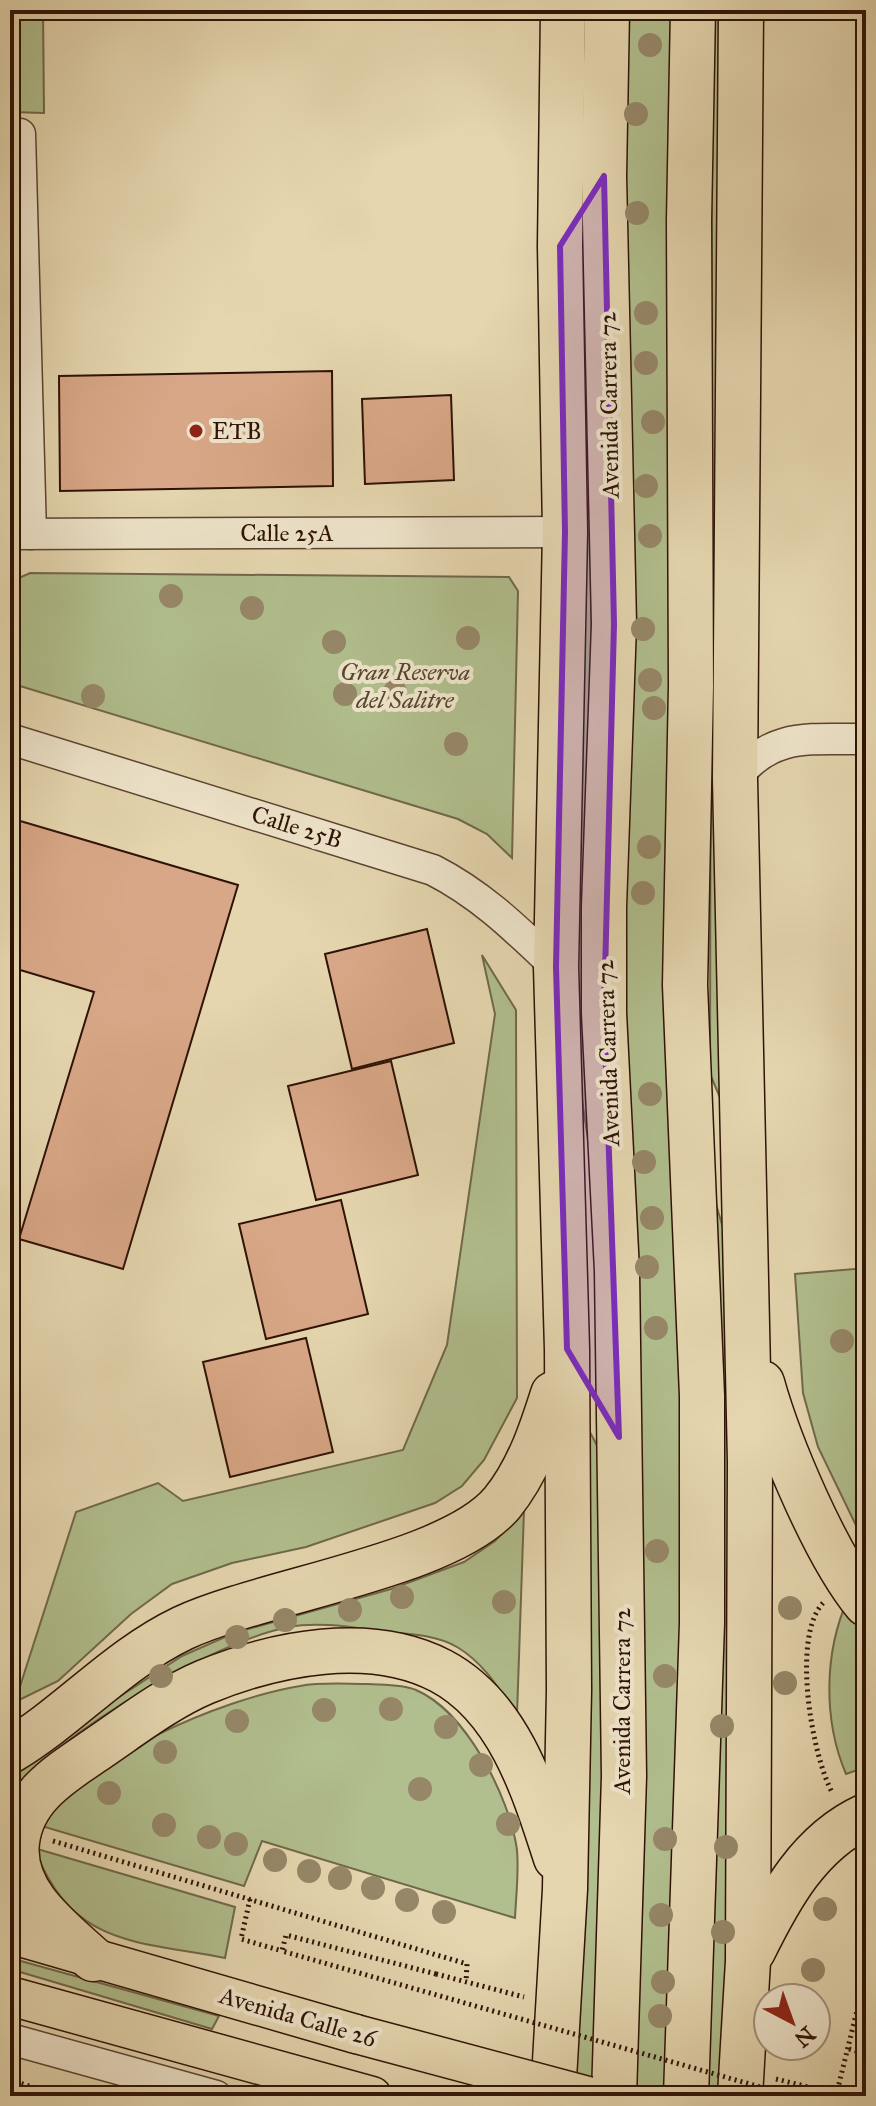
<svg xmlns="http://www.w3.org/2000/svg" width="876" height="2106" font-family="'IM FELL Great Primer',serif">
<rect width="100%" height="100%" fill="#e5d6af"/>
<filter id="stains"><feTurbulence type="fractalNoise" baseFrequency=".0025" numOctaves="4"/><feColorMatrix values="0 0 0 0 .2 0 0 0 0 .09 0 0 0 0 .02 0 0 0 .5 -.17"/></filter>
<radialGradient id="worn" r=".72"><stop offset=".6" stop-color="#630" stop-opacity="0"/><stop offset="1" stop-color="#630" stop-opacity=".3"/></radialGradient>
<!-- green -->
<g fill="#b1be8d" stroke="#70684a" stroke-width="2">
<path d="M10,10h33l1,103 -34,-1z"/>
<path d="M621,10h56l10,1402 -15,684h-43z"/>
<path d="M712,10h12v1097l-14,-33z"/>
<path d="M592,247l-1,810 3,121 -18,-116 1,-797z"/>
<path d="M30,573l479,4 9,14 -6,267 -25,-24 -29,-15 -448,-136v-101z"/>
<path d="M482,955l34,55 1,388 -33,62 -22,26 -27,17 -129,44 -74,16 -60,21 -41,30 -73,67 -43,21 61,-190 82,-29 25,18 220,-51 44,-105 48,-331z"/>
<path d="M711,1188l20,66 -3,842h-22z"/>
<path d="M866,1268v278l-48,-99 -15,-54 -8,-119z"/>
<path d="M584,1421l17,32 7,308 -11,335h-24z"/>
<path d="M524,1510l-7,205c-17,-25 -33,-52 -60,-68 -21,-12 -47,-13 -71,-15 -31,-4 -66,-11 -97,-5 -75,14 -232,108 -279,167v-26l172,-112 52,-23 157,-44 73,-27 31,-21z"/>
<path d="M848,1599l18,24v144l-20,7c-23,-54 -22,-122 2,-175z"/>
<path d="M368,1684c14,1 34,0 48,6 50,21 94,108 101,160 2,22 -1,46 -2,68l-253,-77 -18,45 -206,-61c45,-67 183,-126 262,-139 21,-4 46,-2 68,-2z"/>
<path d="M34,1848l201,59 -10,51c-92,-18 -152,-11 -191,-110z"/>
<path d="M10,1958l209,58 -7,13 -202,-60z"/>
</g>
<!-- building -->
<g fill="#d8a787" stroke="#2f1206" stroke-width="2">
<path d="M864,367l2,1v53h-3z"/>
<path d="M332,371l1,115 -273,5 -1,-115z"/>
<path d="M451,395l3,85 -89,4 -3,-85z"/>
<rect x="859" y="490" width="7" height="54"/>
<path d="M858,582h8v109h-7z"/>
<path d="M10,818l228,67 -115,384 -104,-30 75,-247 -84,-25z"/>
<path d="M427,929l27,114 -102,26 -27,-115z"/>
<path d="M391,1061l27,114 -102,25 -28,-114z"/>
<path d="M341,1200l27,114 -102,25 -27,-115z"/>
<path d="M306,1338l27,114 -103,25 -27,-115z"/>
</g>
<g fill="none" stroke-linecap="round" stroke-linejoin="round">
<!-- minor casing -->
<g stroke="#5c4330" stroke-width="33">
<g id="minor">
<path d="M10,134h10l11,400"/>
<path d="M10,534l555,-2"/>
<path d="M10,739l423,131c49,25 84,60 123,97"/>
<path d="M735,779c37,-48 76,-39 131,-40"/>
<path d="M10,2039l206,57"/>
</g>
</g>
<!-- major casing -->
<g stroke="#2f1206" stroke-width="41">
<g id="major">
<path d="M10,1934l346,100"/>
<path d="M10,1996l362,100"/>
</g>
</g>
<!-- highway casing -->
<g stroke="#2f1206" stroke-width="47">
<g id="highway">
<path d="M607,10l-3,166 10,448 -10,283v106l13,258 7,505 -10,320"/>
<path d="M762,1383c17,61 64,173 104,221"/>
<path d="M10,1751c60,-36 108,-92 173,-123 81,-38 266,-62 319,-125 26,-32 39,-71 51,-109"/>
<path d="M753,1951c26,-53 56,-109 113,-135"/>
<path d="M93,1959c-34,-31 -82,-66 -76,-117 5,-46 45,-69 80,-93 34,-23 70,-51 108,-67 71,-29 165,-48 236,-11 68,36 93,119 115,187"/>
<path d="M553,2096l12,-207 4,-199 -2,-341 -11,-382 9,-435 -5,-286 3,-236"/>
<path d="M686,2096l16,-473v-227l-17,-411 6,-299 -2,-466 4,-210"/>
<path d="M740,2096l8,-135 2,-499 -15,-683 6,-769"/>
</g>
</g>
<!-- path -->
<g stroke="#2f1206" stroke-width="5" stroke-dasharray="2 4" stroke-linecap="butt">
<path d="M823,1603c-32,34 -11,154 10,191"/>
<path d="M53,1841l414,123 -1,18"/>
<path d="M250,1899l-9,40 41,12"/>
<path d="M436,1974l88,23"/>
<path d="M849,2049l17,5"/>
<path d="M776,2079l69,17"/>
<path d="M10,2080l52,16"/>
<path d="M836,2096l30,-122"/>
</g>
<!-- minor -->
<use href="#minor" stroke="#eee4cb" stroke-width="30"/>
<!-- major -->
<use href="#major" stroke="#e5d6af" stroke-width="38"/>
<!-- highway -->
<use href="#highway" stroke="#e5d6af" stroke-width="44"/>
<!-- major-bridge casing -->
<g stroke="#2f1206" stroke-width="41" stroke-linecap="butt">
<path id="major-bridge" d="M356,2034l232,62"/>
</g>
<!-- path-bridge -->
<path stroke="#2f1206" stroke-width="5" stroke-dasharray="2 4" stroke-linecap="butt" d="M436,1974l-150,-39 -4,16 510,145"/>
<!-- major-bridge -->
<use href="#major-bridge" stroke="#e5d6af" stroke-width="38"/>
</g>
<!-- trees -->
<g fill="#968768">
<circle cx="650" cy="45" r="12"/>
<circle cx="636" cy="114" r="12"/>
<circle cx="637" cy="213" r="12"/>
<circle cx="646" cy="313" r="12"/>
<circle cx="646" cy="363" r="12"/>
<circle cx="653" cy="422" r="12"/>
<circle cx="646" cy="486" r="12"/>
<circle cx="650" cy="536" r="12"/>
<circle cx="171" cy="596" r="12"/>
<circle cx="252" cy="608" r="12"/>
<circle cx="643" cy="629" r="12"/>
<circle cx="468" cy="638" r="12"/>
<circle cx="334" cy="642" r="12"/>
<circle cx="650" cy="680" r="12"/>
<circle cx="395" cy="692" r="12"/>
<circle cx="345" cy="694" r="12"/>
<circle cx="93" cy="696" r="12"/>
<circle cx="654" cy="708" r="12"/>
<circle cx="456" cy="744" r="12"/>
<circle cx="649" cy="847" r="12"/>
<circle cx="643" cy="893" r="12"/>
<circle cx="650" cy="1094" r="12"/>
<circle cx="644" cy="1162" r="12"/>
<circle cx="652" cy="1218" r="12"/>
<circle cx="647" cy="1267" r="12"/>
<circle cx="656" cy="1328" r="12"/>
<circle cx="842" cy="1341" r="12"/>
<circle cx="657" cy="1551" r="12"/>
<circle cx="402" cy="1597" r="12"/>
<circle cx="504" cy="1602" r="12"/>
<circle cx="790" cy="1608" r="12"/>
<circle cx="350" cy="1610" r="12"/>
<circle cx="285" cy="1620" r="12"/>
<circle cx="237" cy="1637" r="12"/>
<circle cx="161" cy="1676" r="12"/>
<circle cx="665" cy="1676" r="12"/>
<circle cx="785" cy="1683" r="12"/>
<circle cx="391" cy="1709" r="12"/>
<circle cx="324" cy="1710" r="12"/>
<circle cx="237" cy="1721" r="12"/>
<circle cx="722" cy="1726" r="12"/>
<circle cx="446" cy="1727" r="12"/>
<circle cx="165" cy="1752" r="12"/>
<circle cx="481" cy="1765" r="12"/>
<circle cx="420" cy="1789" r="12"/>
<circle cx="109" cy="1793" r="12"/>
<circle cx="508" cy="1824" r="12"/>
<circle cx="164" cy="1825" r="12"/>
<circle cx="209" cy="1837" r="12"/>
<circle cx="665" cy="1839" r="12"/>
<circle cx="236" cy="1844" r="12"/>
<circle cx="726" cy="1847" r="12"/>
<circle cx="275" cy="1860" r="12"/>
<circle cx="309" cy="1871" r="12"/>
<circle cx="340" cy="1878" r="12"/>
<circle cx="373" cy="1888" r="12"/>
<circle cx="407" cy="1900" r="12"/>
<circle cx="825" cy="1909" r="12"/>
<circle cx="444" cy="1912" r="12"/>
<circle cx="661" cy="1915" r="12"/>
<circle cx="723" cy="1932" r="12"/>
<circle cx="813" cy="1970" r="12"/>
<circle cx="663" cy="1982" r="12"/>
<circle cx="660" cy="2016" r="12"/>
</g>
<!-- marked area -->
<path fill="#7b2cbf" fill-opacity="0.2" stroke="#7b2cbf" stroke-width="6" stroke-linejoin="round" d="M604,176l10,448 -10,389 15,424 -52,-88 -11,-382 9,-435 -5,-286z"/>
<!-- markers -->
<circle fill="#8f2418" stroke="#eee4cb" stroke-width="3" cx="196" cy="431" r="8"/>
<g text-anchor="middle" stroke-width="8" stroke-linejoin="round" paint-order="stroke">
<!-- street labels -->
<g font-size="24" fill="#2f1206" stroke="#eee4cb">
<text transform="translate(609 405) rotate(-91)" y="8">Avenida Carrera 72</text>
<text x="287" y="541">Calle 25A</text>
<text transform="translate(297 827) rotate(17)" y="8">Calle 25B</text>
<text transform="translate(608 1053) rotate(-92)" y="8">Avenida Carrera 72</text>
<text transform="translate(622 1701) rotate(-90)" y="8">Avenida Carrera 72</text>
<text transform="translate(298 2017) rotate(16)" y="8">Avenida Calle 26</text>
</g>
<!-- poi labels -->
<g font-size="24" fill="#2f1206" stroke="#eee4cb" text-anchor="start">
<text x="212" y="439">ETB</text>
</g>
<!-- park labels -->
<g font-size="24" font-style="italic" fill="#56462e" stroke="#eee4cb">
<text x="405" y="680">Gran Reserva<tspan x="405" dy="28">del Salitre</tspan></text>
</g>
</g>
<!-- margin -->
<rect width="876" height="2106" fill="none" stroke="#e5d6af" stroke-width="40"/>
<rect x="12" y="12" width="852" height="2082" fill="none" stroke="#2f1206" stroke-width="4"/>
<rect x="20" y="20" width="836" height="2066" fill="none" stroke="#2f1206" stroke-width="2"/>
<!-- north arrow -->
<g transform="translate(792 2022) rotate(139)"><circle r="38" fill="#eee4cb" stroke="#a2907c" stroke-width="2"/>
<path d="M0-6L14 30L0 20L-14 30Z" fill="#8f2418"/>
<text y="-12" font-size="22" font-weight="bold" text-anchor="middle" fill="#2f1206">N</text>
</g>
<rect width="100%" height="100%" filter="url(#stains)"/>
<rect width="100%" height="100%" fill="url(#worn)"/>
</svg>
